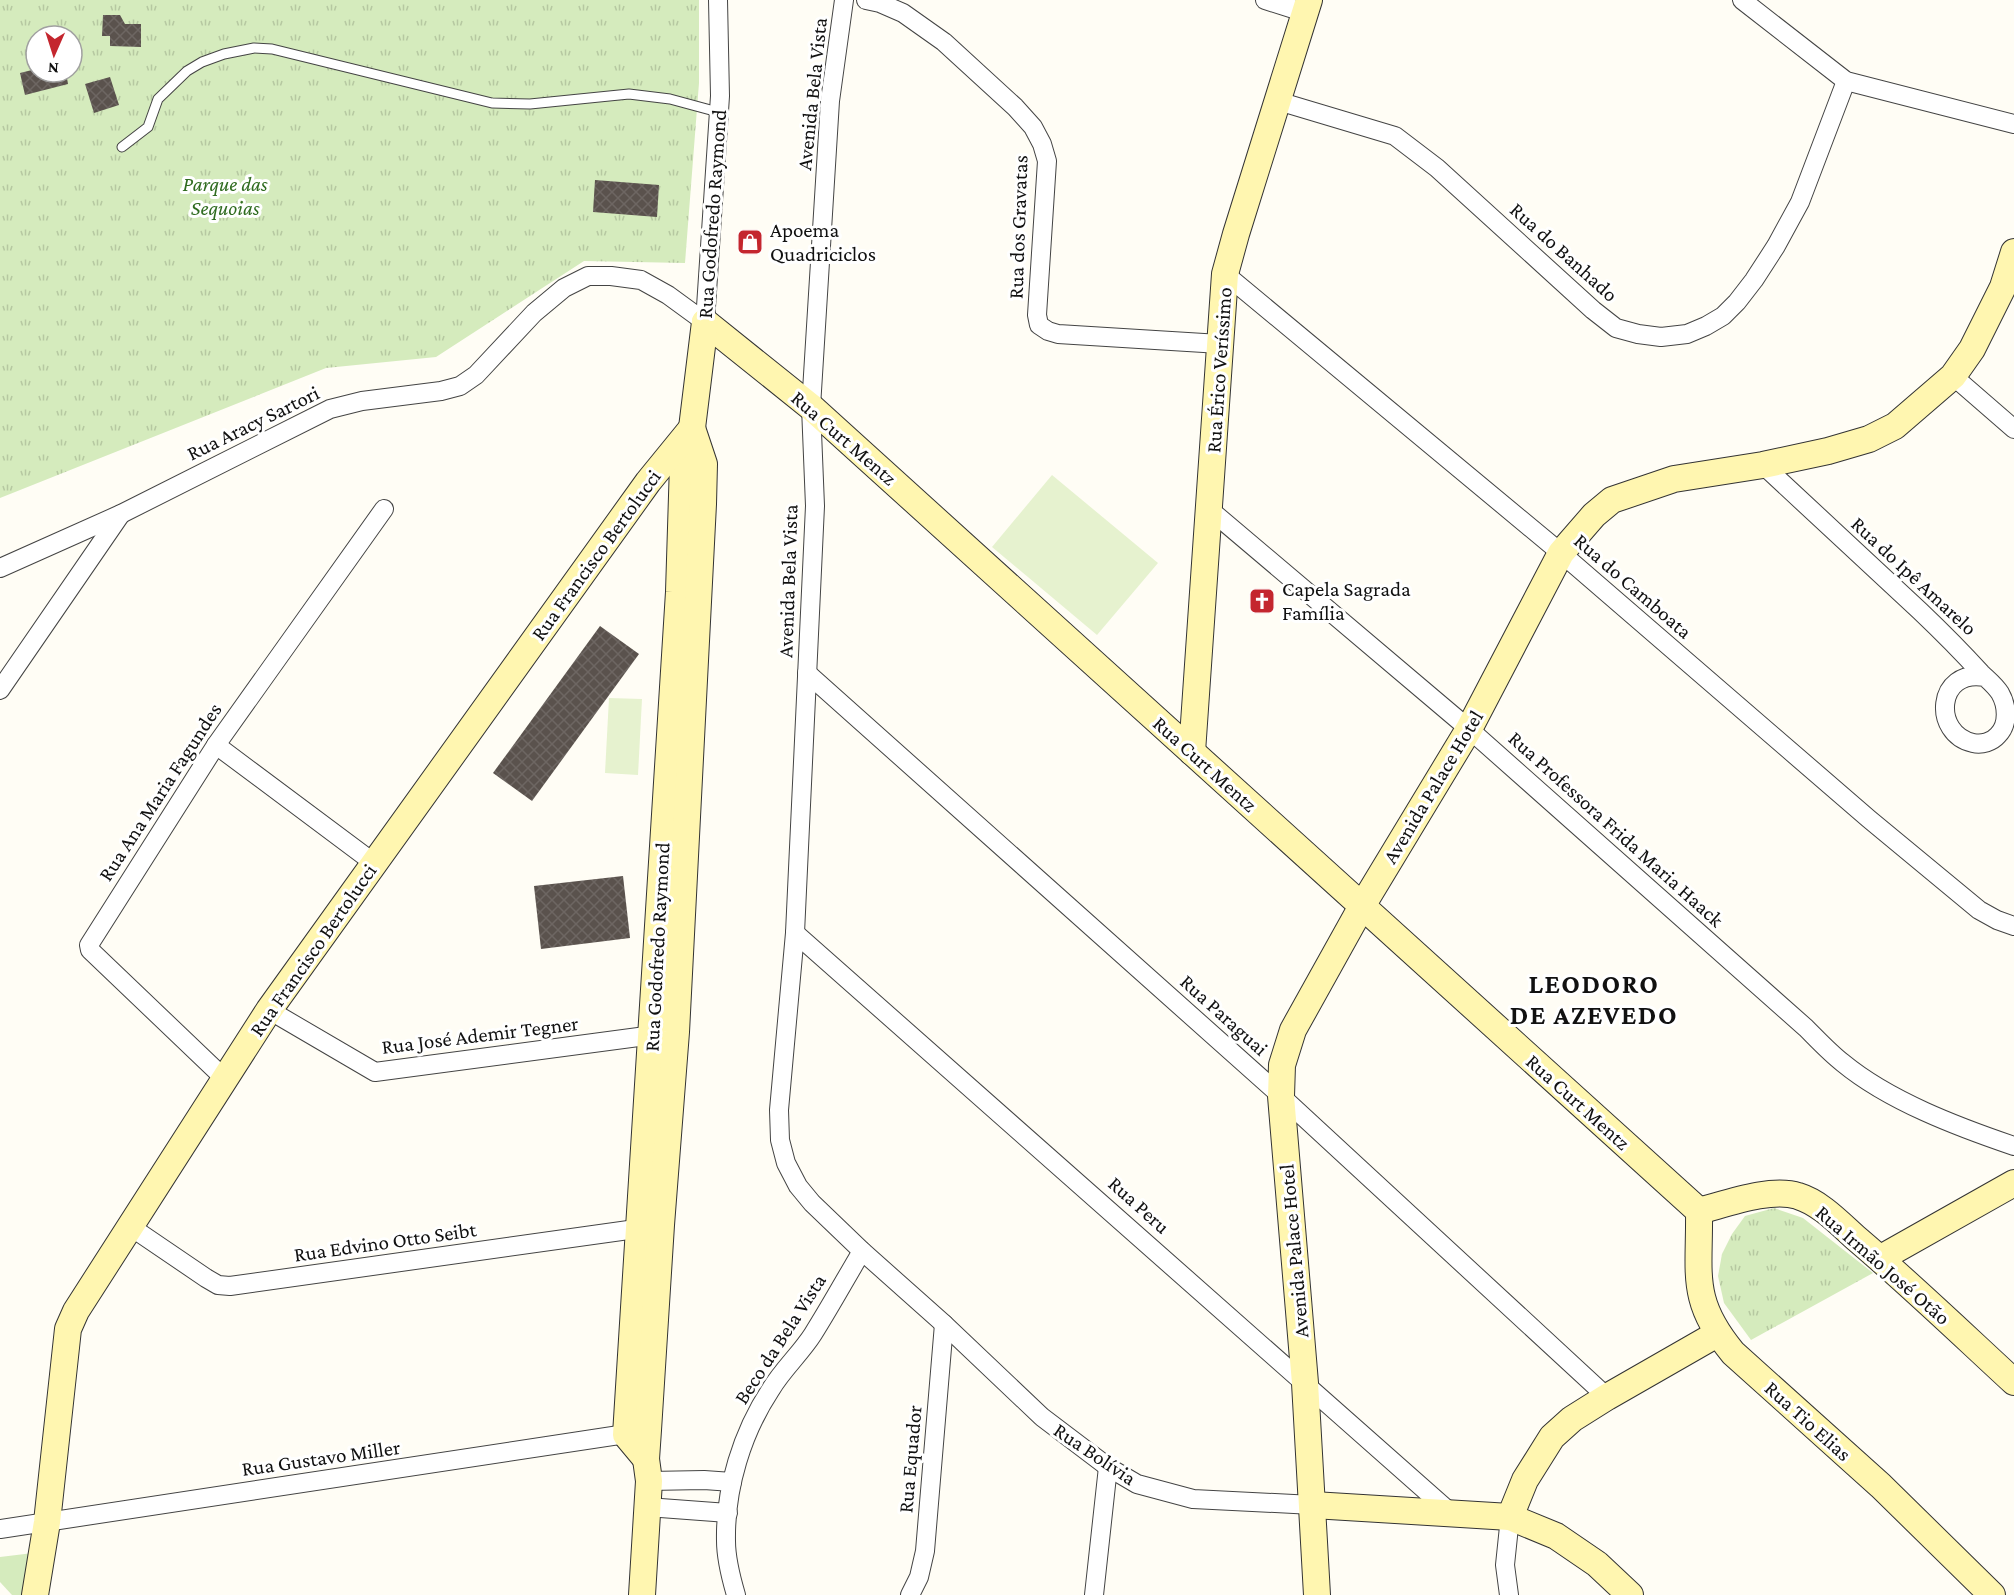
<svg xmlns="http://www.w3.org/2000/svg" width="2014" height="1595" font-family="'Crimson Pro',serif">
<defs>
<pattern id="park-tufts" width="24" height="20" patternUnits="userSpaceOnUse" patternTransform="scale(1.5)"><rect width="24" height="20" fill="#d5ebbd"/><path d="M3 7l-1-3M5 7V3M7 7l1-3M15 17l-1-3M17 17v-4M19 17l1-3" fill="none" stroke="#b6c8a1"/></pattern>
<pattern id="building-cross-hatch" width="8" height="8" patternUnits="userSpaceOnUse" patternTransform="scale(1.5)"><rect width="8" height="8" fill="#5a524d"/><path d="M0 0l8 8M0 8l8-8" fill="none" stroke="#6d6662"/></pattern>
</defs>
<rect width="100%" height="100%" fill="#fffdf5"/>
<!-- grass -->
<path fill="#d5ebbd" d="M33,1553l-6,42h-15l-12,-13v-25z"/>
<!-- park -->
<g fill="url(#park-tufts)" fill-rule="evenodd">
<path d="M0,0h699v83l-14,180 -101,-2 -148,96 -110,11 -326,130zM36,36h36v36h-36z"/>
<path d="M1774,1208l29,10 70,55 -122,67 -27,-37 -6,-27 4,-22 10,-20 13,-18z"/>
</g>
<!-- pitch -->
<g fill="#e6f2cf">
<path d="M1052,475l106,88 -61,72 -105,-88z"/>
<path d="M609,698l33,1 -4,76 -33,-2z"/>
</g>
<!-- building -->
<g fill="url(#building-cross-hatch)">
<path d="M103,15h17l5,9h16v23l-31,-1v-10h-8z"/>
<path d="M36,69v3h30l2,12 -43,11 -5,-22z"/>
<path d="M110,77l9,28 -25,8 -9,-29z"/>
<path d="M595,180l64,5 -2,32 -64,-5z"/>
<path d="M600,626l39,28 -107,147 -39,-28z"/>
<path d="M623,876l7,62 -89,11 -7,-63z"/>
</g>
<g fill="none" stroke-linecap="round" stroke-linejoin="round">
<!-- lane casing -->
<g stroke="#444" stroke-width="11">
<path id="lane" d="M122,147l26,-20 10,-28 29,-28 15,-9 22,-8 30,-6 18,1 220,54 38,1 99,-10 41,5 48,13"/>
</g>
<!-- street casing -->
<g stroke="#444" stroke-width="20">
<g id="street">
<path d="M844,0l-14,101 -19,306 4,99 -20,427 -16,177 1,30 6,23 12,23 14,17 50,48 82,73 98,93 66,50 29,17 56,15 120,6"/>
<path d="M866,0l14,3 23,10 41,29 71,65 18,20 9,17 5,17 -10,154 2,10 9,6 10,3 162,10"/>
<path d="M1265,0l41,13"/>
<path d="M1742,0l104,81 168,43"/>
<path d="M1278,101l117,35 42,32 156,142 23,18 22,6 23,3 26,-3 19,-8 17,-10 14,-14 17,-22 22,-34 24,-44 46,-121"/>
<path d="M1225,274l336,279 308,266 110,91 18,10 17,6"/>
<path d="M705,322l15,-226 -2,-96"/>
<path d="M1953,376l61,53"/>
<path d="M1763,465c52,49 105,97 157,146 21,20 41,40 61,62 6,6 14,12 19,20 7,12 9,31 -2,42 -6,7 -16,10 -25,8 -41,-9 -37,-75 12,-66"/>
<path d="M1209,509l260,220 337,299c12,12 24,25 37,35 46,38 115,64 171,83"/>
<path d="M0,568l121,-54 209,-105 32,-8 79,-10 19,-5 16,-11 58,-62 30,-25 24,-12h23l30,4 27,15 37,27"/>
<path d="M807,673l474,423 326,301"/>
<path d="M0,690l121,-176"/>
<path d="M216,745l158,118"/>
<path d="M795,933l656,580"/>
<path d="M269,1010l106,62 286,-38"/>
<path d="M225,1079l-135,-129 -1,-5 127,-200 168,-236"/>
<path d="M131,1227l75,51 12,7 12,1 420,-59"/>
<path d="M649,1481l55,-1 28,2"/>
<path d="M647,1507l81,6"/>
<path d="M0,1529l639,-97"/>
<path d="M736,1595c-5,-17 -10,-36 -10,-54 -1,-53 16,-108 45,-152 12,-20 30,-36 42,-55 17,-27 33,-56 49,-83"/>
<path d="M910,1595l9,-18 6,-26 19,-227"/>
<path d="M1094,1595l14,-128"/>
<path d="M1509,1595l-4,-30 5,-48"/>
</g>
</g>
<!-- secondary casing -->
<g stroke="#333" stroke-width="28">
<g id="secondary">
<path d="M705,322l106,85 888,804"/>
<path d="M1192,752l33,-478 11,-40 73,-234"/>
<path d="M1699,1211c1,63 -10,89 34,142l148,133 111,109"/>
<path d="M1699,1211c27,-7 72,-24 99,-15 23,7 42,28 59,43 54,46 105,95 157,143"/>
<path d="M1881,1258l133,-75"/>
<path d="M646,1459l-20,-24 53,-843 4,-128 9,-36 13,-106"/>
<path d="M1313,1505l197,12 46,19 41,28 33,31"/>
<path d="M1510,1517l15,-37 27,-43 20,-18 35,-22 110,-63"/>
<path d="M35,1595l12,-73 21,-193 8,-18 193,-301 379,-528 44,-54"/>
<path d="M642,1595l7,-114 -3,-22 2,-29 13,-205 15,-193 27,-528 1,-40 -12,-36"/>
<path d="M1317,1595l-12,-212 -24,-287 1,-31 11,-35 69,-124 107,-177 92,-176 33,-38 18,-15 62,-21 89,-14 65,-14 41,-12 26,-13 58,-50 19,-27 31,-62 11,-35"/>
</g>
</g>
<!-- lane -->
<use href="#lane" stroke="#fff" stroke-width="9"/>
<!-- street -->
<use href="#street" stroke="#fff" stroke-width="18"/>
<!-- secondary -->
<use href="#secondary" stroke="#fff6b0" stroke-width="26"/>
</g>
<!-- icons -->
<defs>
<g id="shop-square" transform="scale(1.35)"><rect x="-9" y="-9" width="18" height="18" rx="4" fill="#c4262e" stroke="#fff"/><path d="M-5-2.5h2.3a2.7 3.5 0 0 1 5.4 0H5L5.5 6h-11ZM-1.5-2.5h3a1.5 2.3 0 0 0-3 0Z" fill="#fff"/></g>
<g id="church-square" transform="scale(1.35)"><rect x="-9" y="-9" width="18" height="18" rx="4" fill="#c4262e" stroke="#fff"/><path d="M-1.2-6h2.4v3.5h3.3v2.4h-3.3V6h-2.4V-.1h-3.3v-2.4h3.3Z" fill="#fff"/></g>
</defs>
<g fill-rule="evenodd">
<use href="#shop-square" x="750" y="242"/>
<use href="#church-square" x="1262" y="601"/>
</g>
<g text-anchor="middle" stroke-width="6" stroke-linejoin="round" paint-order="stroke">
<!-- street labels -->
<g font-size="21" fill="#111" stroke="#fff">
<text transform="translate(812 94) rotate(-84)" y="7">Avenida Bela Vista</text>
<text transform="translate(712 214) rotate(-86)" y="7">Rua Godofredo Raymond</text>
<text transform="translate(1018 227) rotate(-88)" y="7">Rua dos Gravatas</text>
<text transform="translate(1564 252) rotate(42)" y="7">Rua do Banhado</text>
<text transform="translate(1219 370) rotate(-86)" y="7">Rua Érico Veríssimo</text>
<text transform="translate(253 423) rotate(-26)" y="7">Rua Aracy Sartori</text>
<text transform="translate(844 438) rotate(41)" y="7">Rua Curt Mentz</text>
<text transform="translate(596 555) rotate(-54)" y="7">Rua Francisco Bertolucci</text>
<text transform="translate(1914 576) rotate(43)" y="7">Rua do Ipê Amarelo</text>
<text transform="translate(788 581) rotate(-88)" y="7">Avenida Bela Vista</text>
<text transform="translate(1633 586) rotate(41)" y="7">Rua do Camboata</text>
<text transform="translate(1205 764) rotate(42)" y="7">Rua Curt Mentz</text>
<text transform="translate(1433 787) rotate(-59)" y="7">Avenida Palace Hotel</text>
<text transform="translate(160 792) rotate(-57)" y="7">Rua Ana Maria Fagundes</text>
<text transform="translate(1616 829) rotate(42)" y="7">Rua Professora Frida Maria Haack</text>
<text transform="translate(657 947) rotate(-87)" y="7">Rua Godofredo Raymond</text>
<text transform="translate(313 950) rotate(-55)" y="7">Rua Francisco Bertolucci</text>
<text transform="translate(1224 1015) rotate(42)" y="7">Rua Paraguai</text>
<text transform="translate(480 1035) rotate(-7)" y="7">Rua José Ademir Tegner</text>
<text transform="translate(1578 1102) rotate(42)" y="7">Rua Curt Mentz</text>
<text transform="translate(1139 1205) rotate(42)" y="7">Rua Peru</text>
<text transform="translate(385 1242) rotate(-8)" y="7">Rua Edvino Otto Seibt</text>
<text transform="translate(1294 1251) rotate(-95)" y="7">Avenida Palace Hotel</text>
<text transform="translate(1883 1265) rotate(41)" y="7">Rua Irmão José Otão</text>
<text transform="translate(780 1339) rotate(-57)" y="7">Beco da Bela Vista</text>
<text transform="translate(1808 1421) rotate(42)" y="7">Rua Tio Elias</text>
<text transform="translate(1095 1454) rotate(34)" y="7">Rua Bolívia</text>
<text transform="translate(321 1458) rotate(-8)" y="7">Rua Gustavo Miller</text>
<text transform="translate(910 1459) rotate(-85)" y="7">Rua Equador</text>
</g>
<!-- park labels -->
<g font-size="21" font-style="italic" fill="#2f6b1f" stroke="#fff">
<text x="225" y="191">Parque das<tspan x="225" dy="24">Sequoias</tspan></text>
</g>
<!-- poi labels -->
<g font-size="21" fill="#111" stroke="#fff" text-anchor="start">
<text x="770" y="237">Apoema<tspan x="770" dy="24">Quadriciclos</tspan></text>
<text x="1282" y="596">Capela Sagrada<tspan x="1282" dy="24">Família</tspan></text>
</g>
<!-- district labels -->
<g font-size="27" font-weight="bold" letter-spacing="1.5" fill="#111" stroke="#fff">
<text x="1594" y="993">LEODORO<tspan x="1594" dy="31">DE AZEVEDO</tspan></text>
</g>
</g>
<!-- north arrow -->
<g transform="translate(54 54) rotate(183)"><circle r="28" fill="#ffffff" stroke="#a0a0a0" stroke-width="1.5"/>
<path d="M0-4.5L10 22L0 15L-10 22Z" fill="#c4262e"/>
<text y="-9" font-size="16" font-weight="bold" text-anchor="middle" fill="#111111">N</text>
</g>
</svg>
